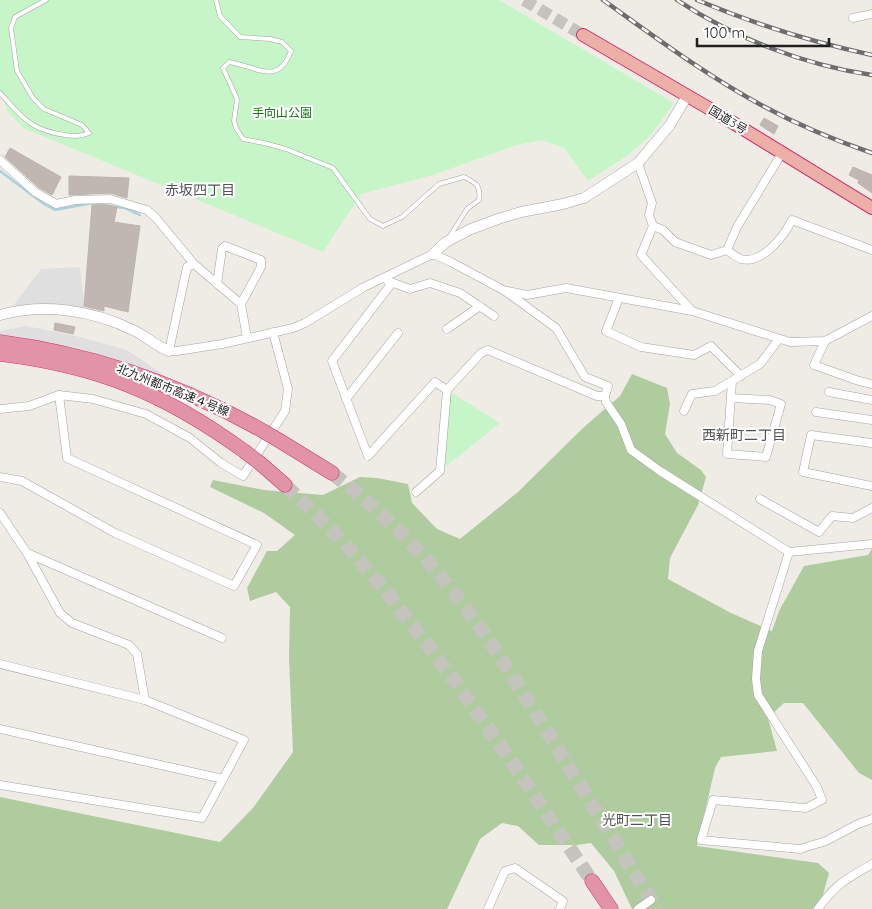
<svg xmlns="http://www.w3.org/2000/svg" width="872" height="909" font-family="Quicksand,'Noto Sans JP',sans-serif">
<rect width="100%" height="100%" fill="#efece6"/>
<!-- forest -->
<path fill="#aecc9d" d="M632,374l35,14 3,16 -5,30 12,19 24,17 5,7 -8,28 -28,53 -2,21 63,34 41,18 7,-20 25,-45 64,-11 4,-6v231l-13,-7 -56,-70h-19l-16,15 9,33 -56,6 -6,11 -18,78 121,17 11,10 -7,25 -10,11h-180l-18,-38 -23,-28 -14,2h-38l-21,-19 -16,-3 -22,16 -33,70h-447v-112l220,45 33,-34 40,-56 -4,-94 1,-51 -14,-15 -26,9 -3,-13 20,-37h10l18,-16 -31,-22 -54,-26 3,-7 51,10 59,5 37,-18 17,1 31,6 4,19 25,26 23,10 58,-47 66,-65 36,-31z"/>
<!-- park -->
<g fill="#c6f6c7">
<path d="M0,0h499l175,103 -23,32 -23,20 -40,26 -24,-33 -22,-8 -25,5 -84,30 -72,19 -38,58 -300,-124 -15,-16 -8,-22z"/>
<path d="M447,390l53,33 -60,48z"/>
</g>
<!-- parking -->
<g fill="#dfdfdf">
<path d="M80,267l5,45 -78,2 34,-45z"/>
<path d="M26,326l50,10 51,14 37,25 -90,-28 -52,-10 -22,-2v-4z"/>
</g>
<g fill="none" stroke-linecap="round" stroke-linejoin="round">
<!-- stream -->
<g stroke="#a9d2da" stroke-width="2.5">
<path d="M0,171l44,33 11,6 37,-7 13,2"/>
<path d="M116,207l9,1 15,7"/>
</g>
</g>
<!-- building -->
<g fill="#c0b7b3" stroke="#c0b2a9">
<path d="M764,118l14,8 -4,8 -14,-9z"/>
<path d="M10,148l51,29 -9,18 -14,-8 -33,-30z"/>
<path d="M853,167l19,8v18l-14,-10 1,-3 -10,-5z"/>
<path d="M69,176l60,2 -2,20 -17,-5 -41,2z"/>
<path d="M92,205h17l8,2 -3,15 26,4 -12,86 -24,-6v5l-20,-5z"/>
<path d="M55,323l20,4 -2,7 -19,-4z"/>
</g>
<g fill="none" stroke-linecap="round" stroke-linejoin="round">
<!-- trunk-tunnel -->
<path stroke="#c5c3be" stroke-width="12" stroke-dasharray="12 6" stroke-linecap="butt" d="M524,0l59,35"/>
<!-- motorway-tunnel -->
<g stroke="#c5c3be" stroke-width="14" stroke-dasharray="14 7" stroke-linecap="butt">
<path d="M332,473c38,30 74,62 105,99 43,50 77,107 112,163 36,58 72,116 108,174"/>
<path d="M285,485c20,19 41,38 60,59 93,104 169,222 247,337"/>
</g>
<!-- service casing -->
<g stroke="#a3a3a3" stroke-width="5">
<g id="service">
<path d="M216,0l4,16 20,21 30,2 12,3 9,9c-13,35 -33,16 -62,11l-6,6 14,31 -3,22 2,7 7,11 21,4 22,6 47,19 37,51 13,7 19,-9 37,-33 25,-7c12,6 17,8 15,23l-12,9 -17,27"/>
<path d="M0,93c23,25 30,37 65,42 9,1 15,2 24,-2l-7,-8 -38,-16 -11,-11 -16,-27 -6,-43 4,-11 31,-17"/>
</g>
</g>
<!-- minor casing -->
<g stroke="#a3a3a3" stroke-width="9">
<g id="minor">
<path d="M853,18l19,-4"/>
<path d="M0,160l35,32 21,12 19,-4 35,-1 37,11 9,8 38,46"/>
<path d="M638,163l14,40 -3,12 4,11 -12,29 51,56"/>
<path d="M653,226l10,4 12,12 36,13 16,-5c4,3 10,8 14,9 21,6 43,-23 51,-39l80,30"/>
<path d="M727,250l10,-23 45,-74"/>
<path d="M388,281l22,8 20,-6 30,10 34,23"/>
<path d="M392,283l-60,78 36,95 67,-74 12,8"/>
<path d="M217,284l5,-35 3,-3 36,14v7l-20,37"/>
<path d="M507,291l20,4 39,-7 126,23 98,31 35,-1 47,-25"/>
<path d="M619,298l-13,33 35,16 53,8 17,-9 30,30"/>
<path d="M447,329l33,-23"/>
<path d="M247,338l-6,-34 -47,-40 -7,3 -18,84h8l45,-7 71,-16 12,-5 59,-36 69,-33 18,8 54,29 51,37 29,49 23,9 -3,10 1,6 15,22 10,26 29,21 129,81 83,-8"/>
<path d="M825,341l-11,24 45,16 13,3"/>
<path d="M829,392l43,8"/>
<path d="M731,398l39,2 11,4 -15,53 -39,-3 5,-73"/>
<path d="M346,399l52,-66"/>
<path d="M0,409l29,-3 30,-11 34,4 53,15 44,24 31,25 22,13 42,-65 3,-22 -15,-57"/>
<path d="M684,411l8,-17 23,-3 45,-27 19,-25"/>
<path d="M816,412l56,8"/>
<path d="M872,443l-61,-8 -8,37 69,14"/>
<path d="M0,477l22,4 93,52 119,53 23,-41 -190,-87 -8,-63"/>
<path d="M416,492l24,-21 7,-81 34,-37 7,-3 109,46h8"/>
<path d="M760,499l59,33 13,-16 21,2 19,-10"/>
<path d="M0,513l27,40 33,60 12,10 57,22 8,9 8,46"/>
<path d="M789,552l-31,99 -2,28 2,16 59,92 5,13 -16,8 -93,-8 -12,40 99,9 26,-8 32,-17 14,-5"/>
<path d="M27,553l195,85"/>
<path d="M0,664l145,36 99,40 -42,78 -202,-33"/>
<path d="M0,729l223,50"/>
<path d="M488,909l17,-38 10,-3 48,33 -3,8"/>
<path d="M638,909l13,-9"/>
<path d="M818,909c17,-25 29,-30 54,-45"/>
</g>
</g>
<!-- tertiary casing -->
<g stroke="#a3a3a3" stroke-width="11">
<g id="tertiary">
<path d="M433,254l13,-12 25,-13 27,-10 23,-7 42,-8 21,-6 54,-35 32,-38 17,-29"/>
<path d="M0,315c44,-12 92,-5 133,15 13,6 23,16 36,21"/>
</g>
</g>
<!-- trunk casing -->
<g stroke="#d03072" stroke-width="14">
<path id="trunk" d="M583,35l134,78 155,95"/>
</g>
<!-- motorway casing -->
<g stroke="#d03072" stroke-width="15">
<g id="motorway">
<path d="M0,342c93,12 181,43 263,89"/>
<path d="M0,354c98,12 164,39 244,97"/>
<path d="M280,441l52,32"/>
<path d="M261,464l24,21"/>
<path d="M592,881l19,28"/>
</g>
</g>
<!-- service -->
<use href="#service" stroke="#fff" stroke-width="4"/>
<!-- minor -->
<use href="#minor" stroke="#fff" stroke-width="8"/>
<!-- tertiary -->
<use href="#tertiary" stroke="#fff" stroke-width="10"/>
<!-- trunk -->
<use href="#trunk" stroke="#ecb0a6" stroke-width="12"/>
<!-- motorway -->
<use href="#motorway" stroke="#e293a7" stroke-width="14"/>
<!-- rail casing -->
<g stroke="#6d6d6d" stroke-width="4.5">
<g id="rail">
<path d="M603,0c52,37 104,76 160,106 35,19 71,34 109,47"/>
<path d="M677,0c57,38 127,65 195,75"/>
<path d="M697,0c57,24 115,42 175,55"/>
</g>
</g>
<!-- rail -->
<use href="#rail" stroke="#fff" stroke-width="2.5" stroke-dasharray="8" stroke-linecap="butt"/>
<!-- motorway-bridge casing -->
<g stroke="#d03072" stroke-width="15" stroke-linecap="butt">
<g id="motorway-bridge">
<path d="M263,431l17,10"/>
<path d="M244,451l17,13"/>
</g>
</g>
<!-- motorway-bridge -->
<use href="#motorway-bridge" stroke="#e293a7" stroke-width="14"/>
</g>
<g text-anchor="middle" stroke-width="4" stroke-linejoin="round" paint-order="stroke">
<!-- park labels -->
<g font-size="12" fill="#137814" stroke="#fff">
<text x="282" y="117">手向山公園</text>
</g>
<!-- street labels -->
<g font-size="12" fill="#1f1f1f" stroke="#fff">
<text transform="translate(728 120) rotate(31)" y="4">国道3号</text>
<text transform="translate(173 390) rotate(22)" y="4">北九州都市高速４号線</text>
</g>
<!-- neighbourhood labels -->
<g font-size="14" fill="#525252" stroke="#fff">
<text x="200" y="195">赤坂四丁目</text>
<text x="744" y="440">西新町二丁目</text>
<text x="637" y="825">光町二丁目</text>
</g>
</g>
<!-- scale -->
<path d="M697 38v8h132v-8" fill="none" stroke="#1f1f1f" stroke-width="2.5"/>
<text x="704" y="38" font-size="15" fill="#1f1f1f" stroke="#ffffff" stroke-width="4" paint-order="stroke">100 m</text>
</svg>
